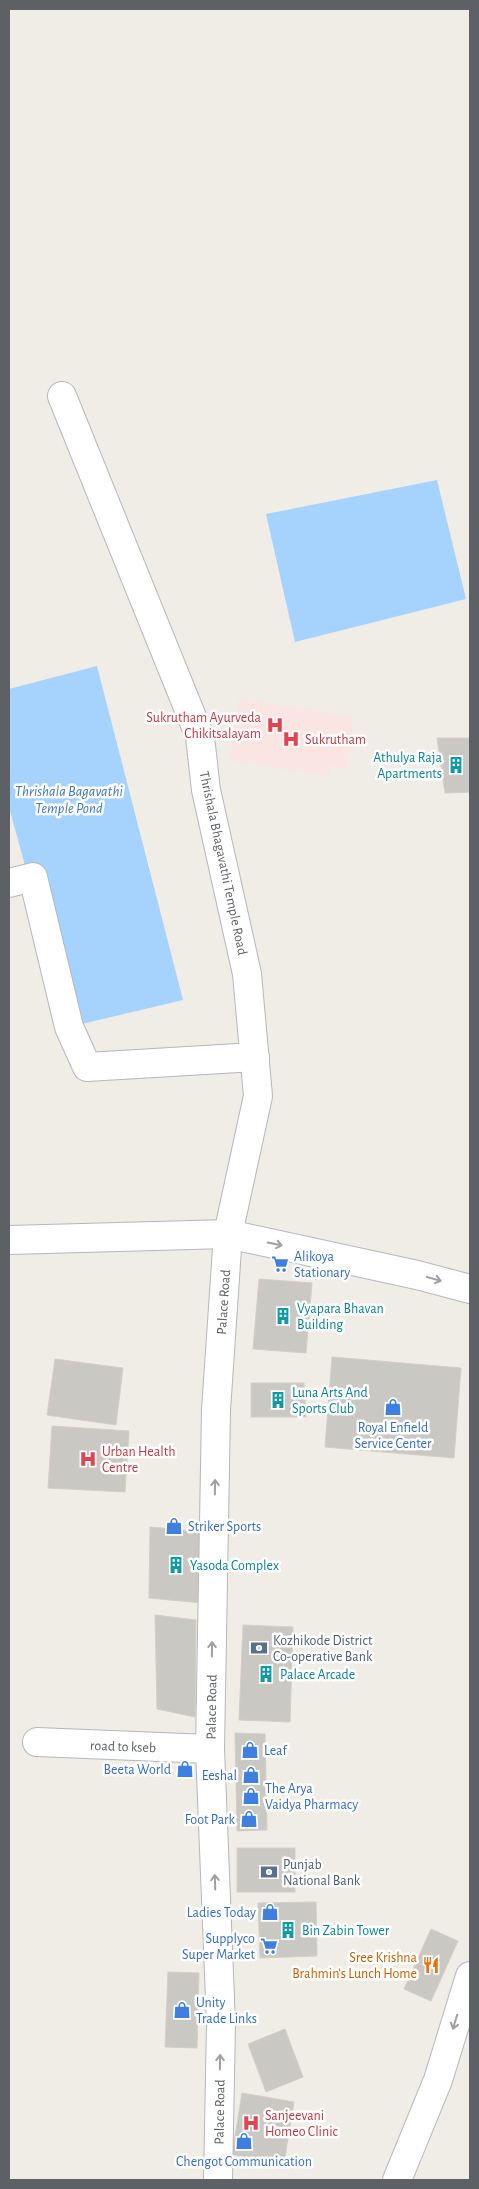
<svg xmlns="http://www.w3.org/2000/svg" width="479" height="2189" font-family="'Alegreya Sans',sans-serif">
<rect width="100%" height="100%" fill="#efede5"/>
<!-- medical -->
<path fill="#fbe5e2" d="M239,699l114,18 -7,51 -16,-2 -1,10 -99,-16z"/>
<!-- water -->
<g fill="#a6d3fe">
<path d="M437,480l29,119 -171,43 -29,-128z"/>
<path d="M97,666l86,334 -114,27 -60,-220v-118z"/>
</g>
<!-- building -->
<g fill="#cac8c2" stroke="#d4cfc3">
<path d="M437,738h33v54l-25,1z"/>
<path d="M259,1279l53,4 -6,70 -53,-4z"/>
<path d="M332,1357l129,11 -7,90 -129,-11z"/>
<path d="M55,1359l68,9 -7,57 -69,-10z"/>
<path d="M251,1383h53l2,34h-55z"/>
<path d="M52,1426l77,5 -4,61 -77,-4z"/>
<path d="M150,1527l53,5 -1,71 -53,-5z"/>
<path d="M155,1615l41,5 -1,97 -38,-8z"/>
<path d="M243,1625l50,2 -3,95 -51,-2z"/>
<path d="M235,1733l30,1 2,96 -30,1z"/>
<rect x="237" y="1848" width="58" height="44"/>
<path d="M316,1902l1,54 -57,2 -2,-55z"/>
<path d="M431,1929l27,12 -27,60 -27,-12z"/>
<path d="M168,1972l31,1 -2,75 -32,-1z"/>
<path d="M285,2029l18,48 -37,15 -18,-48z"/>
<path d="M242,2093l52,9 -10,61 -52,-8z"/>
</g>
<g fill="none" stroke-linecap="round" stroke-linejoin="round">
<!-- minor casing -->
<g stroke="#b5b7bc" stroke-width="30">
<g id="minor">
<path d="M62,396l138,341 6,53 41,184 11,122 -30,138 -12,176 -6,339 11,275 -3,156"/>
<path d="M9,883l24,-6 36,150 18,40 168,-10"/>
<path d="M9,1240l219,-6"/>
<path d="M37,1742l173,7"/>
</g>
</g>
<!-- tertiary casing -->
<g stroke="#b5b7bc" stroke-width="30">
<path id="tertiary" d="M228,1234l189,41 53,14"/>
</g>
<!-- secondary casing -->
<g stroke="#b6b9bf" stroke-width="30">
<path id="secondary" d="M397,2180l41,-100 32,-104"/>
</g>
<!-- minor -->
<use href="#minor" stroke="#fff" stroke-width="28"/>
<!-- tertiary -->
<use href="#tertiary" stroke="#fff" stroke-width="28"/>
<!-- secondary -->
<use href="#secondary" stroke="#fff" stroke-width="28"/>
</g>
<!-- one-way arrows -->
<defs><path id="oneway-shaft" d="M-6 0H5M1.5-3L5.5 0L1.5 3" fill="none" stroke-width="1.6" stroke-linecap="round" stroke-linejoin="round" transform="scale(1.25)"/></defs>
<g stroke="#9ea0a3">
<use href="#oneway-shaft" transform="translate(275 1244) rotate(12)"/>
<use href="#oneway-shaft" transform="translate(434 1279) rotate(15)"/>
<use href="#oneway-shaft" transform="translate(215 1487) rotate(-89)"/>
<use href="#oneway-shaft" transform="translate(212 1649) rotate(-89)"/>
<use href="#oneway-shaft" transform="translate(215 1882) rotate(-92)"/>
<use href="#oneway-shaft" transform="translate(455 2022) rotate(107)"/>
<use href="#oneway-shaft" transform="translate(220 2062) rotate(-89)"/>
</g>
<!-- icons -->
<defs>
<g id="hospital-bare" transform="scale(1.35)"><path d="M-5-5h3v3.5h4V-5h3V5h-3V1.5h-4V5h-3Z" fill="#e0444e" stroke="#fff" stroke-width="2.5" paint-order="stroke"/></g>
<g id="building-bare" transform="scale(1.35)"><path d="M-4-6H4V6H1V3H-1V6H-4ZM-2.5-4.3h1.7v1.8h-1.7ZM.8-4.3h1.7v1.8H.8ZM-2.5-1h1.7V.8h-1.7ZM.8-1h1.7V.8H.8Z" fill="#0f9aa8" stroke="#fff" stroke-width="2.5" paint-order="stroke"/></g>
<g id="supermarket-bare" transform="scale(1.35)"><path d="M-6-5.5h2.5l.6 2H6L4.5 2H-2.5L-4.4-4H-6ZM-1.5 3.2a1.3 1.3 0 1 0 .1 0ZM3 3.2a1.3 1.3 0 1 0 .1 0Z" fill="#3f7fe0" stroke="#fff" stroke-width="2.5" paint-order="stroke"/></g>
<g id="shop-bare" transform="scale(1.35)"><path d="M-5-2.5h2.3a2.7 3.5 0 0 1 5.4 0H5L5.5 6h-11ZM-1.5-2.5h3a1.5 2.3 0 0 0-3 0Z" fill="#3f7fe0" stroke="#fff" stroke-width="2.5" paint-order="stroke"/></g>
<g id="bank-bare" transform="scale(1.35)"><path d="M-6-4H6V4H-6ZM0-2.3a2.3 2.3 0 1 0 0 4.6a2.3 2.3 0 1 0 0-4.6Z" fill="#5c6f8a" stroke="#fff" stroke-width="2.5" paint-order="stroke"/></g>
<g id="restaurant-bare" transform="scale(1.35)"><path d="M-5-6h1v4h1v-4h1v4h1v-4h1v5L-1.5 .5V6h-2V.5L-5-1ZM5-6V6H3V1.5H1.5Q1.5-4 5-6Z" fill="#e8710a" stroke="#fff" stroke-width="2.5" paint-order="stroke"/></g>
</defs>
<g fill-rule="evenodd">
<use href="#hospital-bare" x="275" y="725"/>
<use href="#hospital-bare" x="291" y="739"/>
<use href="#building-bare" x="456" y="765"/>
<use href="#supermarket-bare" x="280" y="1264"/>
<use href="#building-bare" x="283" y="1316"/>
<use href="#building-bare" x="278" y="1400"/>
<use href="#shop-bare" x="393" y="1407"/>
<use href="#hospital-bare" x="88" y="1459"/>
<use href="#shop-bare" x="174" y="1526"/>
<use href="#building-bare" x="176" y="1565"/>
<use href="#bank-bare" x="259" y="1648"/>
<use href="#building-bare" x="266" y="1674"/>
<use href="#shop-bare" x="250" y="1750"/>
<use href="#shop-bare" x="185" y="1769"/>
<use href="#shop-bare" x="251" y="1775"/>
<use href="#shop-bare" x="251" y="1796"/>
<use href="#shop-bare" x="249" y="1819"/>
<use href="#bank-bare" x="269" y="1872"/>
<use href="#shop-bare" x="270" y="1912"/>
<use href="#building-bare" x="288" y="1930"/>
<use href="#supermarket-bare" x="269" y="1946"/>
<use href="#restaurant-bare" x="431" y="1965"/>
<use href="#shop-bare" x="182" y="2010"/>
<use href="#hospital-bare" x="251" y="2123"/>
<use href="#shop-bare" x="244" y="2141"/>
</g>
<g text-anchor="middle" stroke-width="5" stroke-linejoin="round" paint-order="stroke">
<!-- health labels -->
<g font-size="14" fill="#be3a42" stroke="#fff" text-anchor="start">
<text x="261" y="722" text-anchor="end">Sukrutham Ayurveda<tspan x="261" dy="16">Chikitsalayam</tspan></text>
<text x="305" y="744">Sukrutham</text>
<text x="102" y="1456">Urban Health<tspan x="102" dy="16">Centre</tspan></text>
<text x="265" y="2120">Sanjeevani<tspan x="265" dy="16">Homeo Clinic</tspan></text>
</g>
<!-- culture labels -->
<g font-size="14" fill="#0d838f" stroke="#fff" text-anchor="start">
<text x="442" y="762" text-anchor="end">Athulya Raja<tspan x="442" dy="16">Apartments</tspan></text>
<text x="297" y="1313">Vyapara Bhavan<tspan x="297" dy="16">Building</tspan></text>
<text x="292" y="1397">Luna Arts And<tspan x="292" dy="16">Sports Club</tspan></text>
<text x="190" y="1570">Yasoda Complex</text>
<text x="280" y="1679">Palace Arcade</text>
<text x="302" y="1935">Bin Zabin Tower</text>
</g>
<!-- street labels -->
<g font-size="14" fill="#5d6065" stroke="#fff">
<text transform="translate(224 863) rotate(78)" y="5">Thrishala Bhagavathi Temple Road</text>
<text transform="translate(223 1302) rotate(-86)" y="5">Palace Road</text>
<text transform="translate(211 1707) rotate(-89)" y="5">Palace Road</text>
<text transform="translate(123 1746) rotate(2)" y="5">road to kseb</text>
<text transform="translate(219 2112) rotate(-89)" y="5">Palace Road</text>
</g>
<!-- shop labels -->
<g font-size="14" fill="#366cbe" stroke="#fff" text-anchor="start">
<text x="294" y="1261">Alikoya<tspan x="294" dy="16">Stationary</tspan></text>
<text x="393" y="1432" text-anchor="middle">Royal Enfield<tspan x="393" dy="16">Service Center</tspan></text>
<text x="188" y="1531">Striker Sports</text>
<text x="264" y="1755">Leaf</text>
<text x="171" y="1774" text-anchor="end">Beeta World</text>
<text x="237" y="1780" text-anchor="end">Eeshal</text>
<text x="265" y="1793">The Arya<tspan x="265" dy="16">Vaidya Pharmacy</tspan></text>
<text x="235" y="1824" text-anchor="end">Foot Park</text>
<text x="256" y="1917" text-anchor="end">Ladies Today</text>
<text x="255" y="1943" text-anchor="end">Supplyco<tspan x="255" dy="16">Super Market</tspan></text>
<text x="196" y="2007">Unity<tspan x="196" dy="16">Trade Links</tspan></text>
<text x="244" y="2166" text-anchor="middle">Chengot Communication</text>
</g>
<!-- service labels -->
<g font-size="14" fill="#4e5e75" stroke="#fff" text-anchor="start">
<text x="273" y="1645">Kozhikode District<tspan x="273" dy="16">Co-operative Bank</tspan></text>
<text x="283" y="1869">Punjab<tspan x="283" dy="16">National Bank</tspan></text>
</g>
<!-- food labels -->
<g font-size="14" fill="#c56008" stroke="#fff" text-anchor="end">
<text x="417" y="1962">Sree Krishna<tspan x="417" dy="16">Brahmin's Lunch Home</tspan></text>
</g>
<!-- water labels -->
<g font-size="15" font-style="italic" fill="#4578b9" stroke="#fff">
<text x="69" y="796">Thrishala Bagavathi<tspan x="69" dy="17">Temple Pond</tspan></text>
</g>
</g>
<!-- border -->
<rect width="479" height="2189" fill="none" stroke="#5d6065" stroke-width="20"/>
</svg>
